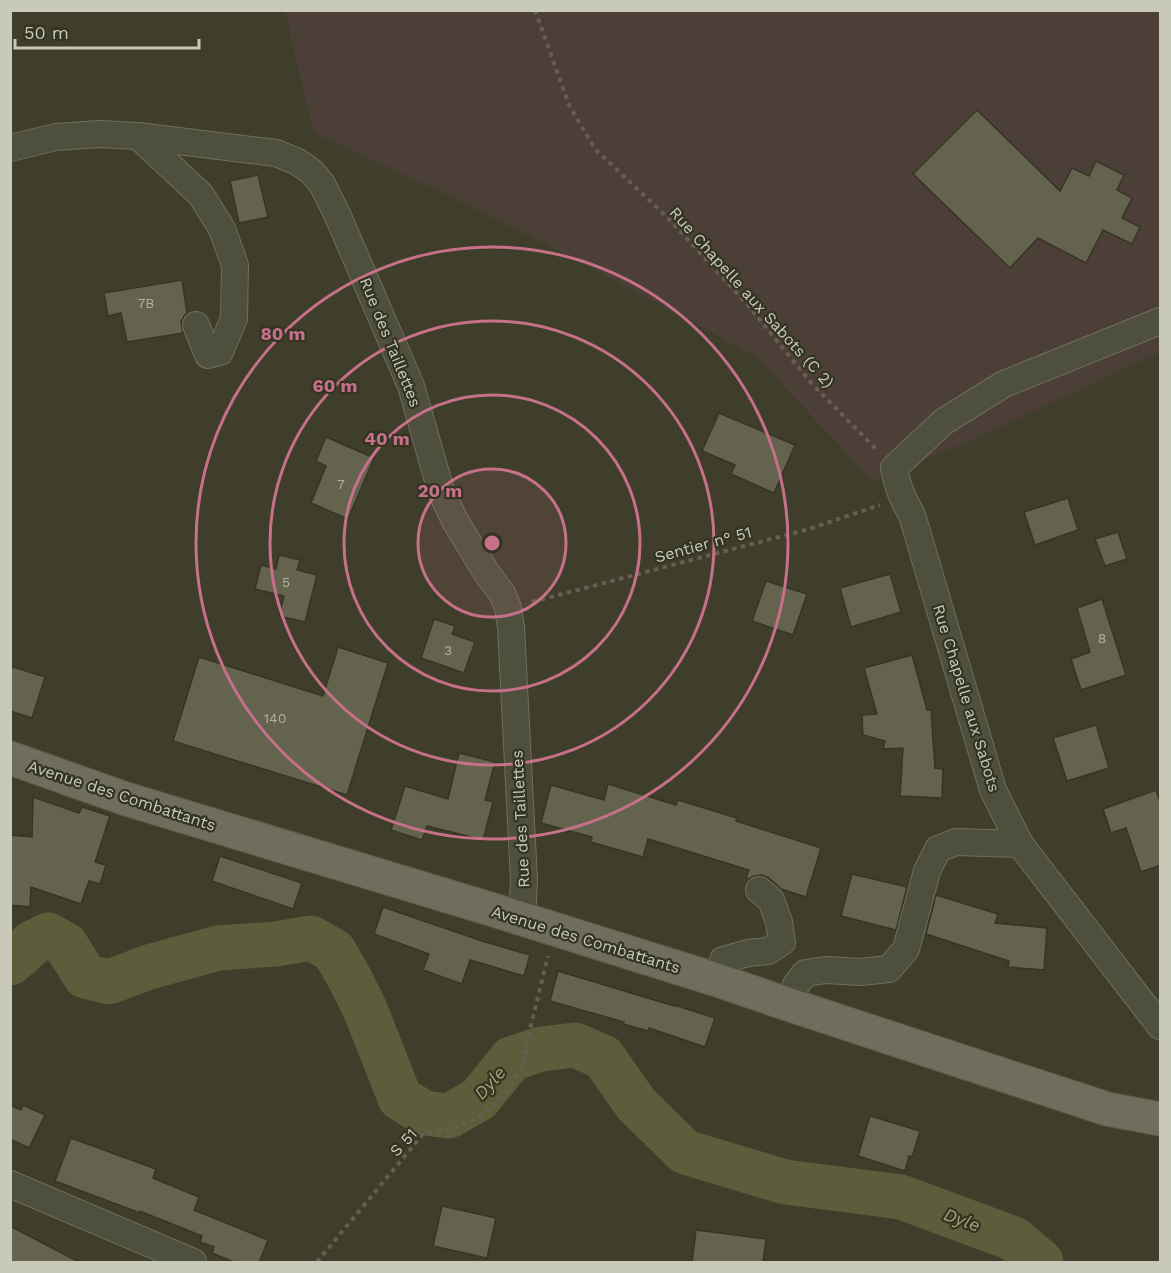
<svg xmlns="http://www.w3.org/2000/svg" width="1171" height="1273" font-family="'Work Sans',sans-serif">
<rect width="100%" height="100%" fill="#3f3e2a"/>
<!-- green -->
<path fill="#4c3f38" d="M285,11h875v341l-192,90 -96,39 -115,-124 -163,-88 -128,-65 -153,-72z"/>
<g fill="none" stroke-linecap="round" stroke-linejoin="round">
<!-- river -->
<path stroke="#5d5c3b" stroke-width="45" d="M10,963l10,-8 12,-12 16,-8 18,10 19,31 24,6 40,-15 69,-19 58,-4 35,-6 23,13 16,28 15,30 35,89 24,15 25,3 30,-17 32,-40 30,-10 34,-4 28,12 33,47 49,48 100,30 116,15 113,42 27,23"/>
</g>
<!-- building -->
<g fill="#64644e" stroke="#363624" stroke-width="1.5">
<path d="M977,110l83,81 12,-23 17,8 7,-15 28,14 -7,15 15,8 -10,20 18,9 -8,17 -29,-14 -17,33 -48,-25 -28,30 -97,-94z"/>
<path d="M258,175l10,42 -29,6 -9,-42z"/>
<path d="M182,280l5,33 -3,3 -3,6 2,11 -56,9 -6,-29 -13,3 -4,-23z"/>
<path d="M719,413l76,32 -21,48 -43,-19 4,-9 -33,-14z"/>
<path d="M326,437l48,21 -26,61 -37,-16 15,-37 -10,-5z"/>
<path d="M1068,498l10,32 -43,15 -11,-33z"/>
<path d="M1118,532l9,27 -22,7 -10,-27z"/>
<path d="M279,555l21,5 -3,10 20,5 -12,47 -26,-6 5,-20 -29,-7 6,-24 15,4z"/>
<path d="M890,574l11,38 -50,15 -11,-39z"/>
<path d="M766,581l41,13 -14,41 -41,-14z"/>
<path d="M1102,599l24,76 -45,15 -10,-31 19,-7 -13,-44z"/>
<path d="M434,619l21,7 -3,8 23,8 -11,31 -43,-15z"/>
<path d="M338,647l50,16 -41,132 -174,-54 26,-84 124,39z"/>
<path d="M912,655l15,55h4l4,58 8,1 -1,29 -42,-2 3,-48 -20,1 2,-8 -22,-6 -1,-20 15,-1 -13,-46z"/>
<path d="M10,666l35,11 -13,41 -22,-7z"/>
<path d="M1096,725l13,43 -42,13 -14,-43z"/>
<path d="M459,753l36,9 -10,38 8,2 -10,38 -56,-14 -5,14 -31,-10 14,-44 43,13z"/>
<path d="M608,784l68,21 2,-5 59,18 -1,3 85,27 -15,49 -25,-8 -12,-11 -7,-3 -8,1 -5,3 -3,-1 3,-8 -101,-31 -5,18 -52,-15 1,-5 -51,-14 10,-38 53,15z"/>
<path d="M1156,790l5,14v61l-20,7 -15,-44 -15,5 -8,-24z"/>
<path d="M33,797l46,16 3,-6 28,9 -15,46 11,3 -6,19 -11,-3 -8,23 -50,-17 -1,20 -20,-2v-70l22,2z"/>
<path d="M220,856l82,27 -9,26 -81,-28z"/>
<path d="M852,874l55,13 -11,43 -55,-14z"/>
<path d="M936,895l62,19 -3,9 52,5 -3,42 -36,-3 1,-6 -83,-27z"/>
<path d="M383,907l102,35 45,13 -6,21 -54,-16 -8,24 -39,-14 6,-16 -55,-20z"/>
<path d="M558,971l116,35v-1l41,13 -10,29 -56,-19 -1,3 -25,-7 1,-2 -74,-21z"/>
<path d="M10,1105l11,5 2,-5 22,10 -16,33 -19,-9z"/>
<path d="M870,1116l50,15 -8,26 -3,-1 -4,15 -47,-15z"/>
<path d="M71,1138l85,31 -3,9 46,19 -5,13 74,30 -9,23h-23l-24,-10 2,-6 -14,-5 2,-6 -62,-25v2l-85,-32z"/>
<path d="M442,1206l54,12 -9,40 -54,-12z"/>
<path d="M10,1226l71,37h-71z"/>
<path d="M696,1230l70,9 -3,24h-71z"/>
</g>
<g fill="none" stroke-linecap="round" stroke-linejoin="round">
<!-- minor casing -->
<g stroke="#6f6f5e" stroke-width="28">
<g id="minor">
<path d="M138,136l63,59 21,34 13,36 -1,53 -14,34 -12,3 -12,-30"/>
<path d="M10,148l46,-11 44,-3 38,2 138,17 22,9 14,10 10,12 15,30 74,172 30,105 14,30 31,51 17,23 5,13 3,20 13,252 -2,40"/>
<path d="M1160,321l-156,63 -61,38 -49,46c4,20 8,30 18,47l81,275 27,54 140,182"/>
<path d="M717,980l6,-20 25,-7 20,-2 14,-9 -3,-20 -8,-22 -12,-10"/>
<path d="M790,1005l6,-20 9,-12 21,-3 34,2 29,-3 17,-20 21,-78 11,-22 18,-7 64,2"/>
<path d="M10,1184l183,78"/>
</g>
</g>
<!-- major casing -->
<g stroke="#5b5b4a" stroke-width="35">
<path id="major" d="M10,758l116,41 361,109 230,72 73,25 317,104 53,10"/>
</g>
<!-- path -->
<g stroke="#665d53" stroke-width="4" stroke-dasharray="4.5 4.5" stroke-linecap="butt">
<path d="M535,10l34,95 26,44 73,69 78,85 67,82 65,66"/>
<path d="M532,602l277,-73 71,-24"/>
<path d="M317,1262l106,-128 29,-5 27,-12 26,-22 19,-29 3,-25 21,-85"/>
</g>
<!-- minor -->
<use href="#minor" stroke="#4f4f3d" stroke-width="26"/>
<!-- major -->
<use href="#major" stroke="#6f6e5c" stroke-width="33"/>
</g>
<!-- distance rings -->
<circle cx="492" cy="543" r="74" fill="#c6708a" fill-opacity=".12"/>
<g fill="none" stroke="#c6708a" stroke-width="3">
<circle cx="492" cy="543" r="74"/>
<circle cx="492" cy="543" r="148"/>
<circle cx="492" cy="543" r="222"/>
<circle cx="492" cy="543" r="296"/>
</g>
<g text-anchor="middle" stroke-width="4.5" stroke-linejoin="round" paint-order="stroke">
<!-- number labels -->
<g font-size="14" fill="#b0b09f">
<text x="146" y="308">7B</text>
<text x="341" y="489">7</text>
<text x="286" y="587">5</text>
<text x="1102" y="643">8</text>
<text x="448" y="655">3</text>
<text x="275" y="723">140</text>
</g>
<!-- street labels -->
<g font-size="16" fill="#c9c9ba" stroke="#343422">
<text transform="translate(752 297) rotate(48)" y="6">Rue Chapelle aux Sabots (C 2)</text>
<text transform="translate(391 342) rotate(68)" y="6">Rue des Taillettes</text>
<text transform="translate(703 544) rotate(-15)" y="6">Sentier n° 51</text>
<text transform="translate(967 698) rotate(73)" y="6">Rue Chapelle aux Sabots</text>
<text transform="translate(122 795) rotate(18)" y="6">Avenue des Combattants</text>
<text transform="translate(520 819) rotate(-93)" y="6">Rue des Taillettes</text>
<text transform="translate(586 939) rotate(17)" y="6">Avenue des Combattants</text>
<text transform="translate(403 1142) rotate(-47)" y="6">S 51</text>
</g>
<!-- water labels -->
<g font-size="18" font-style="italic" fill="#a4a278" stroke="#343422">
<text transform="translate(490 1083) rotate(-48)" y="6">Dyle</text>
<text transform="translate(962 1220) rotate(20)" y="6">Dyle</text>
</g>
</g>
<circle cx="492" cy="543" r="9" fill="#c6708a" stroke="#343422" stroke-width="3"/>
<g font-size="18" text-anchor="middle" font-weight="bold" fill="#c6708a" stroke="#343422" stroke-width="4.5" stroke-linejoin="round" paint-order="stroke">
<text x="283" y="340">80 m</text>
<text x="335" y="392">60 m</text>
<text x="387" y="445">40 m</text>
<text x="440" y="497">20 m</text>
</g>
<!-- border -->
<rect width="1171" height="1273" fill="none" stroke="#c9c9ba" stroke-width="24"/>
<!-- scale -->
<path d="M15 39v9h184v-9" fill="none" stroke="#c9c9ba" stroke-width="3"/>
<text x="24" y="39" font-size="18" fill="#c9c9ba" stroke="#343422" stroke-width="4.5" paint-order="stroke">50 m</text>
</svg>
